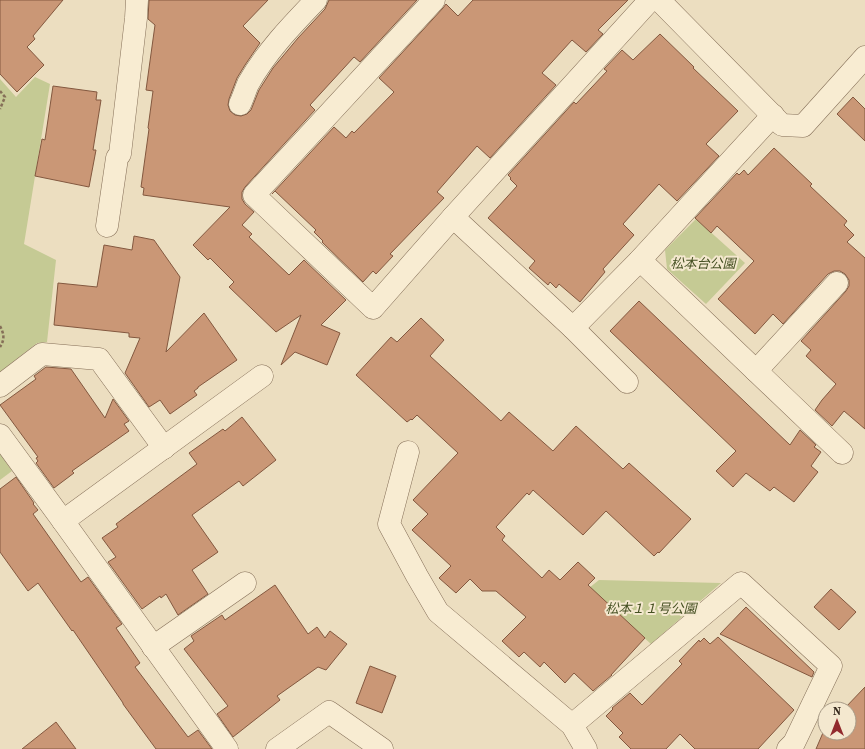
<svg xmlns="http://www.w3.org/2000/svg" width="865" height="749" font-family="'Source Serif 4','Noto Sans JP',serif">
<rect width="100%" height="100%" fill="#ecdec0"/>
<!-- green -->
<g fill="#c5ca94">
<path d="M35,77l15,7 -26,160 32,16 -9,82 -10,1 -37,29v-293l16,18z"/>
<path d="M696,219l49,44 -39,41 -39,-35 -2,-19z"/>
<path d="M0,454l12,17 -12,9z"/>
<path d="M599,580l122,3 -70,61 -62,-56z"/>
</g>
<!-- building -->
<g fill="#ca9776" stroke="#83583f">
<path d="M0,0h63l-30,36 2,3 -8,8 17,18 -27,27 -17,-18z"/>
<path d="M149,0h119l-25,26 17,17 -15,22 -8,13 -8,21 -1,6 2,6 5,4 6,1 6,-2 4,-4 8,-20 14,-22 25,-30 27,-29 4,-9h88l-57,62 -6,-5 -44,48 5,5 -70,77 -3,5v7l3,5 9,8 -12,13 10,9 -3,3 40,38 15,-15 42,40 -25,25 19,8 -13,32 -32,-13 -14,13 20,-50 -25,17 -47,-45 5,-5 -24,-24 -2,2 -15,-15 37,-38 -87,-12 1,-7 -3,-1 8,-58 -1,-1 5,-37 -7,-1 9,-65 -7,-6z"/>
<path d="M473,0h155l-30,30 5,4 -17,18 -14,-12 -30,33 14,12 -66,73 -13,-12 -40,46 7,6 -54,56 3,2 -17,18 -3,-3 -10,11 -41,-40 1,-1 -9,-9 2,-2 -41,-39 -3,3 62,-67 12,11 6,-7 2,2 40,-41 -15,-14 64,-70 3,-4 12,12z"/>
<path d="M660,34l34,33 -1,1 45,43 -32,33 13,12 -42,45 -18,-17 -36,40 11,11 -31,34 2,3 -25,30 -21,-18 -3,4 -6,-6 -2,3 -19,-17 6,-7 -47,-43 29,-32 -7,-7 1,-1 -3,-3 66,-73 2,2 31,-33 -3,-2 18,-19 11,10z"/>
<path d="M53,86l44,6 -1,8h5l-8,50h3l-7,37 -54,-11 7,-37 3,1z"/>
<path d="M853,97l12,12v32l-28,-27z"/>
<path d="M774,148l38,36 -2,2 37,35 -3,4 10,10 -7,7 18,16v171l-21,-18 -12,15 -17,-16 7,-10 14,-16 -30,-28 5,-6 -10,-9 45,-50 3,-5v-6l-4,-6 -5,-3h-6l-6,3 -45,50 -10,-10 -18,20 -37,-35 36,-38 -37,-35 -6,7 -16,-15 42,-45 2,2 5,-5 4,5z"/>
<path d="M134,236l20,4 26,37 -14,75 38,-39 33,47 -39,27v1l-4,3 3,4 -27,19 -10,-14 -11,7 -24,-34 15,-35 -11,-1v-4l-75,-8 4,-42 39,4 7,-42 28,5z"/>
<path d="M639,301l151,144 10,-15 16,15 -2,2 7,5 -10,14 7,6 -24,30 -20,-15 -4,4 -24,-18 -13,14 -17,-16 20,-20 -126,-120z"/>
<path d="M421,318l23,22 -14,16 71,65 8,-9 44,39 23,-25 47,43 6,-6 62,56 -32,34 -1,-1 -4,4 -48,-45 -23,24 -50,-45 -4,5 -2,-2 -31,34 9,9 -3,4 40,38 7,-8 11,10 18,-18 17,16 -7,7 57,53 -34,37h1l-19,16 -19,-18 -9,10 -21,-21 -4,5 -16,-15 -5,5 -17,-16 24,-24 -30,-26h-14l-12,-12 -14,14 -17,-15 12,-12 -39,-36 16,-16 -15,-14 45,-47 -41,-38 -5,5 -1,-1 -4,3 -51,-47 35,-38 6,5z"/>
<path d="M46,367l25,2 34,49 8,-19 16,22 -5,3 5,7 -57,40 2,2 -20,15 -18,-25 2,-2 -2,-3 2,-1 -38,-52 36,-26 -2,-3z"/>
<path d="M242,417l34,43 -33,26 -4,-5 -47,34 26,37 -26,18 16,24 -30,21 -12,-21 -5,4 -1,-2 -18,13 -34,-47 8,-5 -14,-19 16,-11 -2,-3 81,-60 -8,-11 34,-24 2,2z"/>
<path d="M16,477l18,26 -1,1 5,6 -5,4 48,68 7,-5 34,47 -6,4 24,35 -5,4 53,70 10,-7 14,19h-56l-33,-45v-1l-50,-73 -1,1 -34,-48 -10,8 -28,-39v-63z"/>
<path d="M275,585l33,49 9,-7 8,11 5,-7 17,13 -21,26 -8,-3 -41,29 3,4 -47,37 -16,-23 11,-8 -44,-57 10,-8 -3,-5 31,-21 3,5z"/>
<path d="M831,589l25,23 -17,18 -25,-23z"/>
<path d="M746,607l68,65 -2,5 -92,-43z"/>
<path d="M718,637l76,73 -36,39h-63l-15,-15 -14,15h-35l-12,-12 4,-4 -17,-17 7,-7 -1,-1 18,-15 12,12 40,-41 -3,-3 20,-21 1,2 4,-4 6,6z"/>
<path d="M370,666l26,10 -14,37 -26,-10z"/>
<path d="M865,687v62h-49l9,-21v5h24v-24h-5z"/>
<path d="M56,722l20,27h-54z"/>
</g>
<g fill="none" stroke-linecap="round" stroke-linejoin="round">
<!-- minor casing -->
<g stroke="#856f58" stroke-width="23">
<g id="minor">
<path d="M434,0l-180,195 119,113 80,-91 197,-217"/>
<path d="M659,0l123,125 21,1 62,-69"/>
<path d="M240,104c3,-6 5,-13 8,-20 18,-32 43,-58 68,-84"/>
<path d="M453,217l120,111 67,-68 202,193"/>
<path d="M107,226l10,-68 3,-4 16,-136 1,-18"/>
<path d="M640,260l133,-145"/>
<path d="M573,328l54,54"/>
<path d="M756,371l81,-88"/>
<path d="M0,386l42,-32 57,5 65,89"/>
<path d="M0,435l63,86"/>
<path d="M408,452l-19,72 28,52 21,36 134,113 14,24"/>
<path d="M153,647l92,-64"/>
<path d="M572,725l169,-142 90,83 -37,77 -6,6"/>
<path d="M227,749l-164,-228 199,-145"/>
<path d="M277,749l52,-37 53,37"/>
</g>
</g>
<!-- path -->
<g stroke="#856f58" stroke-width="2.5" stroke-dasharray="3 2" stroke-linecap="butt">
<path d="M0,91l5,6 -5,12"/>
<path d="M0,326c4,8 5,13 0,21"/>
</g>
<!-- minor -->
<use href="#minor" stroke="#f8ecd2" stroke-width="22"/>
</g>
<g text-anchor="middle" stroke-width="4" stroke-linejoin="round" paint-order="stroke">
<!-- park labels -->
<g font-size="13" font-style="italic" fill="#465123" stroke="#f4e8cf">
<text x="703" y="268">松本台公園</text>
<text x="651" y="613">松本１１号公園</text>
</g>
</g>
<!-- north arrow -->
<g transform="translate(837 721)"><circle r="19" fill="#f4e8cf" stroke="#a89b87"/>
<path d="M0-3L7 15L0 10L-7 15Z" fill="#922a2d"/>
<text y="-6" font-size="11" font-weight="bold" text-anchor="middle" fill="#35281c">N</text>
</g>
</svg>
